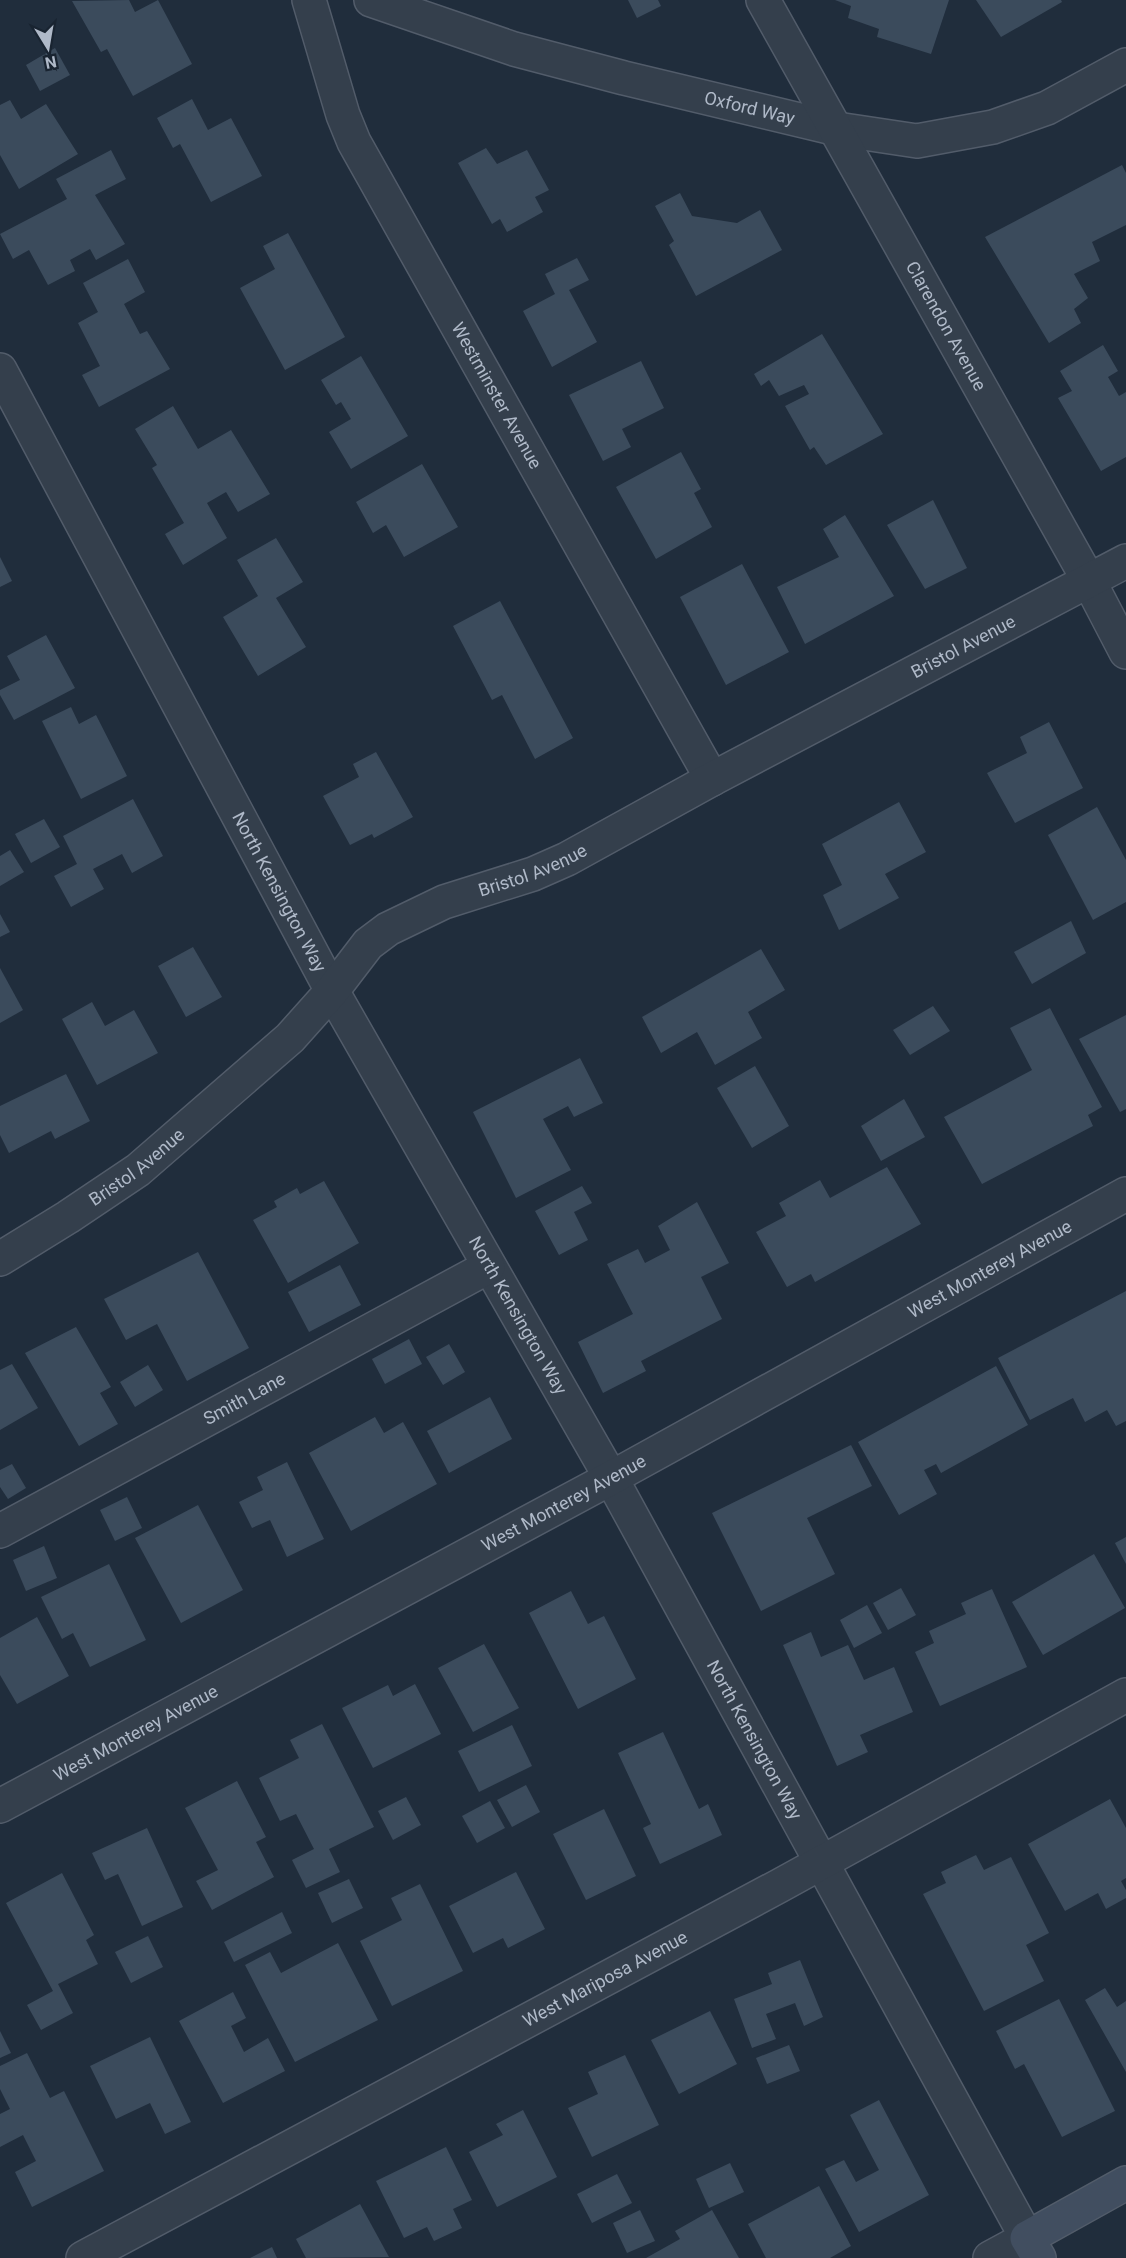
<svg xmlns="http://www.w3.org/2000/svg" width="1126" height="2258" font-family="Roboto,sans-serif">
<rect width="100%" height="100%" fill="#202d3c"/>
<!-- building -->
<g fill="#3b4b5c">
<path d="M129,0l6,12 23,-12 34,64 -59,32 -26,-47 -6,3 -29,-51z"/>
<path d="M628,0h30l3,6 -24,12z"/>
<path d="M835,0h114l-18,54 -54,-17 2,-8 -31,-11 3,-12z"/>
<path d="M976,0h85l1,2 -61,35z"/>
<path d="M55,48l15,27 -30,16 -14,-26z"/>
<path d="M192,99l16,31 23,-12 31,58 -51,26 -31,-58 -7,4 -16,-30z"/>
<path d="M10,100l11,19 25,-15 32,50 -59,35 -19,-34v-50z"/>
<path d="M486,148l11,16 30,-14 22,40 -14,7 8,15 -36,20 -7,-13 -8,5 -34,-61z"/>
<path d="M111,150l15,29 -31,16 30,49 -29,16 -6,-11 -20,11 5,11 -27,14 -19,-35 -16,9 -13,-25 67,-35 -11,-20z"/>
<path d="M1122,165l4,8v52l-34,17 8,19 -26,13 14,24 -14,11 7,14 -32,20 -64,-106z"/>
<path d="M680,193l12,23 45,7 23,-13 22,40 -86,46 -27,-51 5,-4 -19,-35z"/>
<path d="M288,233l57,104 -60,33 -45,-82 35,-19 -12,-23z"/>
<path d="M577,258l12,22 -20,10 28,52 -45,25 -29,-56 32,-17 -10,-20z"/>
<path d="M128,259l17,33 -21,12 16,30 7,-3 23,38 -71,38 -17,-32 18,-9 -22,-43 20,-11 -15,-29z"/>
<path d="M822,334l61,100 -57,31 -12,-18 -4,3 -25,-44 24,-12 -5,-9 -25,11 -10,-16 -8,6 -7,-12z"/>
<path d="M1103,345l15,26 -10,6 11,19 7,-4v65l-25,14 -43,-73 14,-7 -12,-20z"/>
<path d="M361,356l47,80 -57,33 -22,-37 22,-13 -10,-17 -5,3 -15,-25z"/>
<path d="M641,361l23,47 -42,21 9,18 -28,14 -34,-66z"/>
<path d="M173,406l25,43 33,-19 39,64 -32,18 -12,-20 -19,11 20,35 -44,27 -18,-31 19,-11 -32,-55 5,-3 -22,-36z"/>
<path d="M681,452l20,37 -7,4 18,34 -56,32 -40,-72z"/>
<path d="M422,464l36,63 -54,30 -18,-32 -13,8 -17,-31z"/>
<path d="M933,500l34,68 -42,21 -38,-64z"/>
<path d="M845,515l49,81 -89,48 -28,-57 62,-30 -16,-28z"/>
<path d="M276,538l27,44 -27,16 30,49 -48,29 -35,-59 35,-21 -21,-36z"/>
<path d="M0,557l12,24 -12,6z"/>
<path d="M742,564l47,88 -63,33 -46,-88z"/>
<path d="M500,601l73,137 -38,21 -33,-64 -10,5 -39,-74z"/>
<path d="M46,635l29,53 -61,32 -14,-25v-5l20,-10 -13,-24z"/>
<path d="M71,707l8,17 17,-9 31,61 -46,23 -39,-78z"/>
<path d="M1049,722l34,66 -68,35 -28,-50 40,-20 -7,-16z"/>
<path d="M376,752l37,65 -39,21 -2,-4 -22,11 -27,-49 36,-19 -6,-13z"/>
<path d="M133,799l30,57 -31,17 -10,-19 -29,15 11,20 -33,18 -17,-31 23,-12 -14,-28z"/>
<path d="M899,802l27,50 -41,22 14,24 -60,32 -16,-35 19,-10 -20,-41z"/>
<path d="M1097,807l29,53v42l-33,18 -45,-85z"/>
<path d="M44,819l16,28 -29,16 -16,-29z"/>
<path d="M10,850l14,22 -24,14v-30z"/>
<path d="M0,914l10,18 -10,5z"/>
<path d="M1071,921l15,32 -54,31 -18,-32z"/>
<path d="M193,947l29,50 -36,20 -28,-51z"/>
<path d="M761,949l24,41 -37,22 14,26 -47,27 -18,-33 -36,21 -19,-36z"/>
<path d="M0,968l23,42 -23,13z"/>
<path d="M92,1002l13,24 29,-16 24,43 -61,32 -35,-66z"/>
<path d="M933,1006l17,25 -40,24 -17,-25z"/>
<path d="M1050,1008l52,99 -14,8 5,11 -111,58 -38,-67 88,-47 -22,-42z"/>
<path d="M1126,1015v94l-6,3 -41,-73z"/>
<path d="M580,1058l23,45 -29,14 -6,-11 -25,13 28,51 -55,28 -43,-86z"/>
<path d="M755,1066l34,60 -37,22 -35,-60z"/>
<path d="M66,1074l24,47 -35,18 -4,-8 -42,22 -9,-18v-29z"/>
<path d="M904,1099l21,38 -44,24 -20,-35z"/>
<path d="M887,1167l34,57 -106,58 -4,-8 -24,13 -31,-55 30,-16 -7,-13 41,-23 10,18z"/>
<path d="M324,1181l35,62 -71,40 -35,-63 24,-13 -3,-6 23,-13 3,6z"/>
<path d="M582,1186l10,17 -18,9 14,28 -29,15 -24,-44z"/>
<path d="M697,1202l32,61 -28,14 21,42 -81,42 5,10 -43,22 -25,-51 55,-28 -26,-50 31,-15 7,14 25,-13 -12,-24z"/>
<path d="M198,1252l51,96 -62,33 -30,-57 -31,16 -22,-41z"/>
<path d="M340,1265l21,40 -52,27 -21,-40z"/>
<path d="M1126,1291v130l-10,5 -9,-16 -22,12 -12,-24 -43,22 -32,-62z"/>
<path d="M76,1327l35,60 -11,6 18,31 -39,22 -54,-93z"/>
<path d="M409,1339l13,25 -37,20 -13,-25z"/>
<path d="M449,1344l16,28 -22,13 -17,-28z"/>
<path d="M12,1364l26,44 -38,22v-60z"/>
<path d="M148,1365l15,25 -28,17 -15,-25z"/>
<path d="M996,1366l32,59 -87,48 -5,-9 -12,6 13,24 -38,21 -41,-73z"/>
<path d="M490,1397l22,42 -63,34 -22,-42z"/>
<path d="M375,1417l9,16 19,-11 34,62 -86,47 -42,-78z"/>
<path d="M851,1445l21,41 -65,32 28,56 -74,37 -49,-98z"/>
<path d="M287,1462l37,77 -37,18 -17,-37 -18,8 -13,-26 24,-12 -6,-13z"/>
<path d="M12,1464l14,24 -18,11 -8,-12v-17z"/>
<path d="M127,1497l15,31 -27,13 -15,-31z"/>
<path d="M198,1505l45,85 -62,33 -46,-85z"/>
<path d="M1126,1537v27l-11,-21z"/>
<path d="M44,1546l13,32 -31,13 -13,-31z"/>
<path d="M1094,1554l31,54 -82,47 -31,-53z"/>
<path d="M109,1564l37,76 -56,27 -17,-34 -11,6 -21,-42z"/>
<path d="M901,1588l15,27 -28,15 -15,-27z"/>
<path d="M992,1589l35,78 -87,39 -25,-54 19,-9 -5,-12 37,-17 -5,-11z"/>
<path d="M571,1591l17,33 16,-8 32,63 -58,30 -49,-96z"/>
<path d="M867,1605l15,28 -28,15 -14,-28z"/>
<path d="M37,1617l32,59 -52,28 -17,-29v-37z"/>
<path d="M811,1632l10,25 27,-12 16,35 30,-13 19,45 -53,23 8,17 -31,14 -54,-121z"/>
<path d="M484,1644l35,64 -46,24 -35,-64z"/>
<path d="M415,1684l26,50 -68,34 -31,-60 46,-23 5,11z"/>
<path d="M322,1724l52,103 -45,22 11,23 -34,16 -14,-28 22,-11 -18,-35 -16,7 -21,-43 40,-20 -9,-18z"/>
<path d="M512,1725l20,41 -53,26 -21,-41z"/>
<path d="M663,1732l36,77 9,-5 14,31 -62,29 -17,-36 8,-4 -33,-71z"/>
<path d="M237,1781l29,56 -10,5 18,35 -62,33 -16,-29 22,-11 -33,-62z"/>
<path d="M526,1785l14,27 -28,15 -15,-27z"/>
<path d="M406,1797l15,28 -28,15 -15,-29z"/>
<path d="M1110,1799l16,29v50l-5,3 5,9v8l-20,11 -8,-16 -33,18 -37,-67z"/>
<path d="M490,1801l15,27 -28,15 -15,-27z"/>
<path d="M604,1809l32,67 -50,24 -33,-66z"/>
<path d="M147,1828l36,79 -41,19 -24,-52 -13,6 -13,-27z"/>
<path d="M976,1855l8,15 27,-13 38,76 -23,12 18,36 -60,30 -61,-117 23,-11 -5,-11z"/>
<path d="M516,1872l29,57 -37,19 -5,-10 -30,15 -24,-47z"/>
<path d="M62,1873l32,62 -8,5 12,24 -40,20 15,29 -32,17 -14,-25 26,-14 -47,-88z"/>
<path d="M349,1879l14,29 -31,15 -14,-30z"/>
<path d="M420,1884l43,87 -71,35 -32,-65 42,-21 -11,-22z"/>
<path d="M282,1912l10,21 -58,29 -10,-20z"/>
<path d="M148,1936l15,31 -32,16 -16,-31z"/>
<path d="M338,1943l40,77 -83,42 -50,-97 25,-13 11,21z"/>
<path d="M800,1960l23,57 -19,9 -9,-23 -29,11 10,25 -24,9 -18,-49 38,-15 -4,-11z"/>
<path d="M1105,1988l12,19 9,-6v71l-41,-72z"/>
<path d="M233,1992l13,26 -15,8 13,26 24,-14 17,33 -62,32 -44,-82z"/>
<path d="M1059,1999l56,112 -53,26 -38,-73 -9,5 -19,-38z"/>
<path d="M710,2011l27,53 -58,30 -28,-54z"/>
<path d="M0,2031l11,22 -11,5z"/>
<path d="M150,2037l41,85 -26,12 -15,-31 -34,16 -26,-53z"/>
<path d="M789,2045l11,26 -33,13 -11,-26z"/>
<path d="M27,2053l23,45 14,-7 40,80 -72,36 -17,-35 21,-11 -13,-26 -23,12v-33l10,-5 -10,-20v-23z"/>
<path d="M625,2055l34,70 -67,32 -24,-49 30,-14 -10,-22z"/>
<path d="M879,2100l50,95 -70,37 -34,-63 19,-9 12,22 23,-12 -29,-55z"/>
<path d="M523,2110l34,67 -60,30 -28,-55 34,-17 -7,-11z"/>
<path d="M446,2147l26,53 -19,9 9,19 -28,13 -7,-14 -23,11 -28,-57z"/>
<path d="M730,2163l14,29 -35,16 -13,-29z"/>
<path d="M617,2174l15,29 -40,20 -15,-29z"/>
<path d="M819,2186l32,60 -21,12h-64l-18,-34z"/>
<path d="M360,2204l29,53 -83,1 -10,-19z"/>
<path d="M640,2210l15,31 -28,12 -14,-30z"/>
<path d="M712,2210l27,48h-93l34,-19 -5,-8z"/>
<path d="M272,2247l5,11h-27z"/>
</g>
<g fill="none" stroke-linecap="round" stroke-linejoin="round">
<!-- street casing -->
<g stroke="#525c6a" stroke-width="36">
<g id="street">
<path id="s1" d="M309,0l34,115 11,27 358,637"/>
<path id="s2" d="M371,0l143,49 110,29 213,51 80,12 76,-14 54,-19 79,-43"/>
<path id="s3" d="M763,0l326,581 37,71"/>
<path id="s4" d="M0,370l332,621 279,487 416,760 -37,20"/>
<path id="s5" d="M0,1259l68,-42 70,-47 152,-132 42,-47 36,-47 20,-15 56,-27 89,-28 34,-15 145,-80 414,-218"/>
<path id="s6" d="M0,1531l488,-264"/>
<path id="s7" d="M0,1806l611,-328 515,-284"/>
<path id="s8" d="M83,2258l696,-372 347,-191"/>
</g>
</g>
<!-- secondary casing -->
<g stroke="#525c6a" stroke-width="36">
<path id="secondary" d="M1039,2258l-12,-20 99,-55"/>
</g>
<!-- street -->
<use href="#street" stroke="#343f4c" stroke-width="33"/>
<!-- secondary -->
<use href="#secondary" stroke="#414e60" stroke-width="33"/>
</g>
<g text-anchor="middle" stroke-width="4.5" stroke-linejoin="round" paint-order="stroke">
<!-- street labels -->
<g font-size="18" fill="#afb9c8" stroke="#192431">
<text dy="6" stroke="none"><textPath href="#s2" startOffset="394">Oxford Way</textPath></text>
<text dy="6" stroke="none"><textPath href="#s3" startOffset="374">Clarendon Avenue</textPath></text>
<text dy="6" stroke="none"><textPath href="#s1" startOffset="440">Westminster Avenue</textPath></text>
<text dy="6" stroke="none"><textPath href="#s5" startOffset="1155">Bristol Avenue</textPath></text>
<text dy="6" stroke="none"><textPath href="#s5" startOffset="669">Bristol Avenue</textPath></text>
<text dy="6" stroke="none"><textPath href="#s4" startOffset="592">North Kensington Way</textPath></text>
<text dy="6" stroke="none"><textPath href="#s5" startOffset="165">Bristol Avenue</textPath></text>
<text dy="6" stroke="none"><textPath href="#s7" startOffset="1126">West Monterey Avenue</textPath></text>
<text dy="6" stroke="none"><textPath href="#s4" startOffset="1078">North Kensington Way</textPath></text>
<text dy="6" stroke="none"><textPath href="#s6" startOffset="278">Smith Lane</textPath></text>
<text dy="6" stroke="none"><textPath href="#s7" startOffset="640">West Monterey Avenue</textPath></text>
<text dy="6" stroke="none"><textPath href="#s7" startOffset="154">West Monterey Avenue</textPath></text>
<text dy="6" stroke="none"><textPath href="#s4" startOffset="1564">North Kensington Way</textPath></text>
<text dy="6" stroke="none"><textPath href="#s8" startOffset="592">West Mariposa Avenue</textPath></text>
</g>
</g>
<!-- north arrow -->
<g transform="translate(48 48) rotate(169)" stroke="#192431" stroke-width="4.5" paint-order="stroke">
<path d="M0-4.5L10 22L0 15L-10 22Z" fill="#afb9c8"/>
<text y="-9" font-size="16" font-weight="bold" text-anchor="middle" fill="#afb9c8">N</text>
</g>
</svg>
